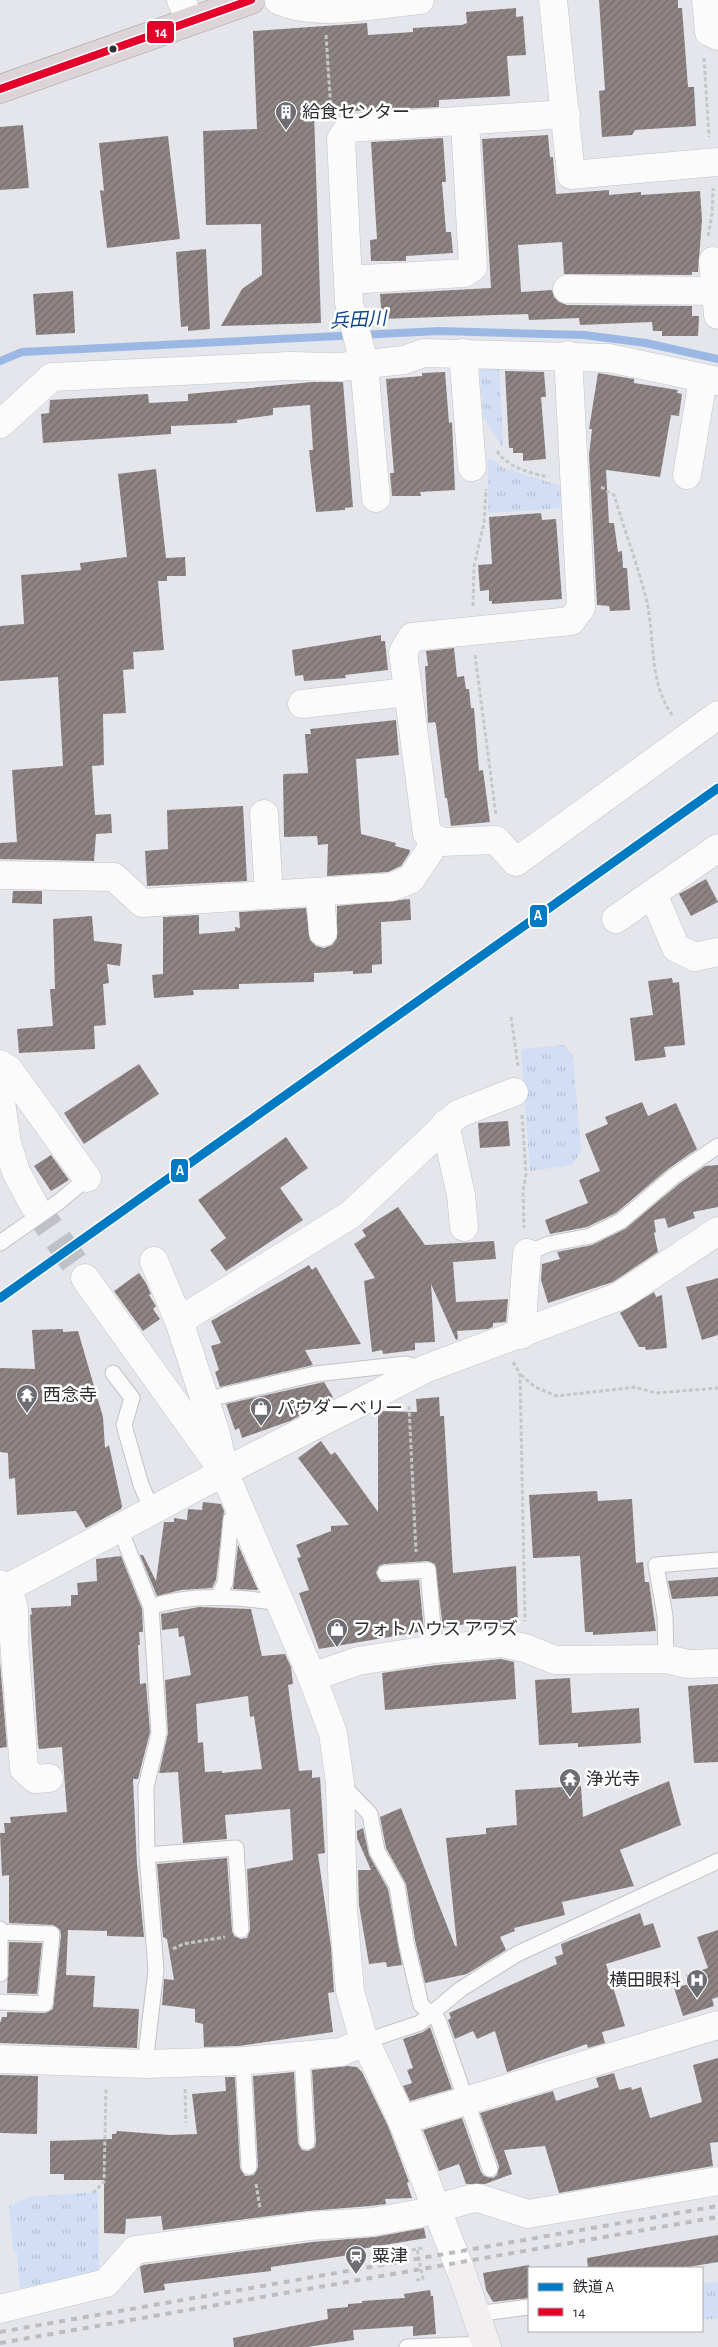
<svg xmlns="http://www.w3.org/2000/svg" width="718" height="2347" font-family="'Alegreya Sans','Noto Sans JP',sans-serif">
<defs>
<pattern id="grass-tufts" width="24" height="20" patternUnits="userSpaceOnUse" patternTransform="scale(1.25)"><rect width="24" height="20" fill="#d1def5"/><path d="M3 7l-1-3M5 7V3M7 7l1-3M15 17l-1-3M17 17v-4M19 17l1-3" fill="none" stroke="#b4bfd2"/></pattern>
<pattern id="building-hatch" width="6" height="6" patternUnits="userSpaceOnUse" patternTransform="scale(1.25)"><rect width="6" height="6" fill="#8f8484"/><path d="M-1 1l2-2M0 6l6-6M5 7l2-2" fill="none" stroke="#756c6d"/></pattern>
</defs>
<rect width="100%" height="100%" fill="#e4e6ec"/>
<!-- grass -->
<g fill="url(#grass-tufts)">
<path d="M499,361l4,87 -20,-32 -3,-46 4,-8z"/>
<path d="M488,459l6,1 9,8 58,18 1,22 -74,5z"/>
<path d="M564,1045l9,11 8,96 -9,13 -42,6 -9,-122z"/>
<path d="M98,2192l1,81 -79,15 -3,-35 -4,-3 -4,-44 20,-9z"/>
<path d="M718,2282v36l-16,2v-36z"/>
</g>
<g fill="none" stroke-linecap="round" stroke-linejoin="round">
<!-- stream -->
<path stroke="#9bb8e4" stroke-width="8" d="M0,361l22,-9 417,-21 145,4 62,8 72,16"/>
</g>
<!-- building -->
<g fill="url(#building-hatch)" fill-rule="evenodd">
<path d="M599,0h79v8h4l6,79h6l2,39 -61,4 -3,5 -30,2 -3,-46 6,-1z"/>
<path d="M516,8v9l7,-1 3,39 -19,1 3,40 -71,4v7l-125,6 7,210 -100,3 21,-37 20,-14 -1,-51 -55,1 -3,-94 54,-2 -4,-98 114,-8 1,12 45,-3v-4l49,-3 5,-2 -1,-11z"/>
<path d="M23,125l6,63 -29,2v-63z"/>
<path d="M548,135l2,22h3l3,37 53,-4v5l32,-3v3l59,-4 2,29 -4,52h-6v3l-128,-1 -2,-32 -44,3 3,47 31,-2 2,7 5,5 8,3 125,1v10h7l-1,20h-36v-5h-9l-1,-9 -72,3 -1,-7 -50,2 -1,-6 -146,5 -2,-25 111,-6 -9,-149z"/>
<path d="M168,136l12,103 -73,9 -7,-58 4,1 -5,-48z"/>
<path d="M443,138l3,44h-4l4,50h5l2,21 -47,3v5h-35l-1,-21 7,-1 -6,-97z"/>
<path d="M206,249l4,80 -22,2v-5l-7,1 -5,-75z"/>
<path d="M73,291l2,42 -39,2 -3,-41z"/>
<path d="M505,371l39,1 2,25h-5l5,62 -23,2v-8h-10v-5h-4z"/>
<path d="M445,372l4,51 3,-1 3,68 -35,2 1,4h-29l-2,-23h4l-8,-94 36,-3v-3z"/>
<path d="M598,373l36,6v4l44,7 -1,3 5,1 -3,22 -8,-1 -11,62 -54,-7 3,53h5l4,29 4,-1 1,17h4l3,42 -20,1 -1,-5 -12,-1 -8,-150 3,-26h-3z"/>
<path d="M312,382h31l10,125 -8,1v2l-29,2 -7,-62h4l-3,-45 -37,3v7l-36,5v3l-66,3v8l-128,9 -2,-29 8,-1 1,-13 98,-6 1,9 39,-2v-7z"/>
<path d="M156,469l10,89 19,-1 1,19h-19v5h-9l6,69 -31,2 1,17 -11,1 3,43 -23,1 1,51 -12,1 3,49 16,-1 1,19 -16,1 -2,27 -94,-2v-16l17,-1 -5,-72 51,-4 -5,-89 -58,4v-55l24,-2 -3,-49 60,-5 -1,-7 47,-6 -9,-83z"/>
<path d="M541,513l1,7 14,-1 6,80 -70,5v-3h-3v-11l-9,1 -2,-26 14,-1 -3,-47z"/>
<path d="M381,635v6h4l3,29 -43,5 1,3 -42,3 -1,-6 -8,1 -3,-26z"/>
<path d="M454,648l3,29 7,-1 2,13h3l2,19h3l5,63 4,-1 7,52 -39,4 -4,-28h-2l-9,-73 -1,-3 -7,1 -3,-57h3l-2,-15z"/>
<path d="M396,720l3,35 -43,4 5,75 35,9 -1,3 15,4 -1,4 -8,12 -13,6 -61,4 1,-32 -10,1 -1,-9 -33,1 -1,-61 1,-2 24,-1 -3,-39h6l-1,-5z"/>
<path d="M243,806l4,75 -100,5 -2,-35 23,-2 -1,-39z"/>
<path d="M706,879l12,23 -27,14 -12,-22z"/>
<path d="M13,891h29v13l-30,-1z"/>
<path d="M410,899l1,21 -30,2 1,42 -10,1v8l-19,1v-3l-39,2v9l-75,2v5l-46,1 1,5 -40,3 -2,-23 11,-1v-57l36,-2v19l36,-3v-4l5,1 -1,-16 67,-4 4,32 6,6 8,2 8,-3 5,-7v-32z"/>
<path d="M92,916l2,25 28,3 -2,22 -13,-2 2,19 -6,1 3,41 -12,1 1,23 -76,4 -2,-24 36,-3 -3,-37h5l-2,-70z"/>
<path d="M672,978l1,5 6,-1 6,63 -21,2 2,10 -31,4 -5,-43 23,-3 -5,-34z"/>
<path d="M139,1064l20,30 -75,50 -20,-31z"/>
<path d="M642,1102l6,14 28,-13 21,46 -29,20 -52,44 -29,14 -37,7 -5,-14 43,-17 -9,-23 21,-9 -15,-37 23,-10 -3,-7z"/>
<path d="M508,1121l2,25 -30,2 -2,-25z"/>
<path d="M286,1137l22,31 -28,20 23,32 -77,51 -16,-21 16,-12 -28,-38z"/>
<path d="M51,1155l18,25 -18,11 -17,-25z"/>
<path d="M718,1165v42l-25,5 2,6 -27,10 -3,-10 -11,2 2,12 -2,1 4,19 -45,30 -65,21 -7,-23 1,-16 18,-5 -3,-7 35,-7 33,-16 55,-46 25,-17z"/>
<path d="M398,1207l27,38 69,-4 2,18 -43,3 3,40 52,-3 -2,23 -13,1v4l-5,2 -31,2 1,8 -2,1 -25,-56 4,58 -20,1v7l-32,4 -1,-4 -10,2 -8,-71 11,-3 -21,-34 12,-8 -4,-6z"/>
<path d="M309,1265l3,5 4,-3 45,77 -56,6 8,15 -93,22 -5,-15 4,-2 -8,-24 10,-3 -10,-22z"/>
<path d="M139,1273l7,10 5,11 -2,1 7,11 -3,3 7,10 -17,12 -29,-40z"/>
<path d="M718,1278v57l-16,5 -16,-53z"/>
<path d="M654,1292l2,5 6,-2 5,53 -21,2 -1,-3h-6l-19,-34z"/>
<path d="M63,1329v3l15,-1 25,86 2,31 4,-3 13,61 -1,3 -35,19 -10,-17 -59,4 -2,-37 -6,1 -1,-26 -8,-1v-84l35,1 -3,-39z"/>
<path d="M324,1382l9,15 -43,24 -48,17 -3,-10 -4,2 -9,-26z"/>
<path d="M439,1397l1,19h4l9,157 63,-7 2,58h-7v5l-10,-2 -24,3v-8l-34,6 -8,-64 -8,-3 -43,3 -5,2 -3,7 5,9 38,-2 5,51 -105,18 -20,-56 10,-3 -12,-32 4,-1 -5,-12 35,-14v-5l18,-1 -51,-67 23,-17 10,14 4,-3 43,60v-101l39,1 -1,-13z"/>
<path d="M597,1491l1,10 34,-2 4,64 7,-1 2,20h4l7,49 -63,4v-3h-8l-5,-76 -47,2 -4,-63z"/>
<path d="M203,1502l18,2 3,7 -8,69 -4,8 -31,2 -24,6 -17,-41h3l13,26 8,-59h10v-4l13,2 1,-11 14,1z"/>
<path d="M238,1545l1,2 19,43 -25,-1z"/>
<path d="M121,1556l21,53 1,23h-4l1,13h-2l2,39 6,-1 4,49 -12,47h-5l4,85 7,73 -37,-1v-5l-39,-1 -2,45 29,1 -2,31 46,2 -2,39 -137,-5v-20l2,-6h5v-5l38,1 8,-4 8,-74 -1,-5 -7,-5 -44,-2v-48l-7,1 -2,-43h5l-1,-10h7l-1,-6 57,-5 -5,-65 -23,2 -1,-5 -8,-129 2,-1 -1,-6 40,-2v-11h7l-1,-12 20,-2 -1,-22z"/>
<path d="M718,1577v19l-46,3 -4,-18z"/>
<path d="M199,1607l52,2 11,47 23,-2 6,13 2,17 -5,1 11,86 13,-1v8l8,-1 5,76 -7,1 13,93 3,45 -6,1 5,39 -94,14 -35,1 -1,-23 -8,-2v-13l-33,-4 2,-26 10,1 -7,-41 -4,-2 -6,-73 70,-6 5,73 2,5 7,3 6,-1 3,-8 -3,-61 46,-9 -3,-51 -65,6 2,24 -44,4 -5,-71 -19,1 9,-40 -3,-53 26,-5 -7,-39 -5,1 -1,-9 -16,2 -1,-16zM248,1696l2,21 4,-1 8,53 -40,4v-2l-17,1 -2,-30 -5,1 -2,-39z"/>
<path d="M501,1659l13,3 2,37 -131,11 -3,-37 55,-8z"/>
<path d="M0,1662l7,85 -7,1z"/>
<path d="M570,1678l2,35 67,-5 2,35 -63,4v-4l-39,2 -4,-65z"/>
<path d="M718,1684v78l-24,1 -6,-77z"/>
<path d="M669,1781l12,44 -61,25 14,36 -72,16 3,13 -51,13 1,3 -15,6 6,13 -39,24 -42,9 -10,-43 -9,-56 -20,-36 -6,-31 21,-9 54,138h2l-11,-108 40,-4v-6l31,-3 -2,-35 66,-4 2,31z"/>
<path d="M363,1828l6,27 19,34 14,76 -15,2 -1,-5 -17,2 -10,-59 -1,-35h13l-14,-32v-7z"/>
<path d="M640,1913l4,13 9,-3 8,24 -55,17 19,62 -23,6 3,11 -17,5 -1,-4 -80,28 -12,-41 -18,8 -4,-8 -18,8 -7,-19 3,-2 -2,-5 108,-49 -2,-7 8,-3 -2,-10z"/>
<path d="M718,1930v67l-6,2 2,7 -31,10 -9,-28 15,-4 -3,-9 22,-7 -11,-31z"/>
<path d="M9,1942l33,1 -5,51 -30,-1z"/>
<path d="M430,2027l22,62 -42,12 -7,-15 9,-3 -5,-13 6,-2 -10,-29 20,-7z"/>
<path d="M718,2058v84l-8,1 3,23 -154,27 -14,-47 -41,4 8,24 -27,10h-19l-7,-20 -20,7 -16,-41 39,-12 19,54 3,4 9,2 4,-3 2,-9 -19,-53 73,-22 3,10 43,-14 -3,-9 18,-5 5,17 12,-3 1,3 9,-3 9,31 52,-16 -9,-37z"/>
<path d="M348,2066l9,1 5,5 26,54 21,56 -2,1 5,15 -27,1 1,5 -16,2 -62,5 -145,19 -2,-14 -35,3 -1,15 -21,-1v-53h-40v-6h-14v-33l62,-2v-5h4l1,-3 53,4 27,-1 -5,-40 34,-3 -1,-14h10l5,91 5,8 9,-1 4,-9 -5,-90 41,-4 4,71 4,7 6,1 7,-4 1,-6 -4,-71z"/>
<path d="M0,2075l38,1 -1,58 -37,-1z"/>
<path d="M424,2228l2,10 -71,12 1,4 -85,13v4l-107,13 1,6 -21,3 -4,-26 3,-2 169,-23 63,-5z"/>
<path d="M718,2235v27l-36,6h-94l-1,-10z"/>
<path d="M529,2265v33l-36,4 -7,-12 -3,-17z"/>
<path d="M430,2290l1,6h2l3,38 -23,2v-10l-60,4 1,10 -47,7h-73l-1,-9 95,-19 -1,-10 21,-2v-3l14,-1v-2l43,-3 -1,-4z"/>
</g>
<g fill="none" stroke-linecap="round" stroke-linejoin="round">
<!-- street-tunnel -->
<path stroke="#bfc1c7" stroke-width="28" stroke-dasharray="28 14" stroke-linecap="butt" d="M34,1205l51,73"/>
<!-- lane casing -->
<g stroke="#c2c3c8" stroke-width="17">
<g id="lane">
<path d="M0,1243l60,-42 27,-23"/>
<path d="M527,1253l22,-9 41,-8 31,-15 53,-45 44,-30"/>
<path d="M113,1373l19,25 -8,27 17,60 12,27"/>
<path d="M204,1400l111,-26 91,-10 17,5"/>
<path d="M120,1529l31,78 8,126 -13,54 1,68 9,115 -11,94"/>
<path d="M385,1573l43,-3 7,79"/>
<path d="M218,1597l7,-14 6,-64 10,-8"/>
<path d="M151,1607c40,-14 88,-10 130,-4"/>
<path d="M666,1659l-1,-43 -9,-51 62,-5"/>
<path d="M341,1784l29,30 7,37 20,35 9,56 15,63 17,15 52,149"/>
<path d="M147,1855l89,-7 5,82"/>
<path d="M0,1929v45"/>
<path d="M0,2002l45,2 7,-70 -52,-2"/>
<path d="M366,2041l54,-18 41,-34 56,-35 201,-93"/>
<path d="M302,2057l5,85"/>
<path d="M243,2061l6,106"/>
<path d="M476,2314l53,-7"/>
<path d="M407,2347l79,-3"/>
</g>
</g>
<!-- street casing -->
<g stroke="#c2c3c8" stroke-width="29">
<g id="street">
<path d="M181,0l9,20"/>
<path d="M278,0c39,18 99,4 142,0"/>
<path d="M553,0l18,175 147,-13"/>
<path d="M706,0l3,32 9,4"/>
<path d="M713,261l5,54"/>
<path d="M348,280l116,-7 9,-6 -8,-146"/>
<path d="M567,289l148,2"/>
<path d="M463,353l9,114"/>
<path d="M568,355l13,253 -10,13 -159,16 -9,15 24,182 14,8 55,-2 20,22 202,-147"/>
<path d="M0,424l52,-47 237,-11 51,1 64,-7 20,-7 185,5 109,23"/>
<path d="M687,475l16,-96"/>
<path d="M376,498l-12,-134 -15,-61 -8,-164 8,-11 217,-14"/>
<path d="M302,704l105,-12"/>
<path d="M264,814l5,81"/>
<path d="M0,875l114,2 28,26 250,-16 19,-8 26,-39"/>
<path d="M320,892l3,40"/>
<path d="M653,894l23,54 19,9 23,-5"/>
<path d="M616,919l102,-71"/>
<path d="M0,1064l9,6 78,108"/>
<path d="M0,1095l7,48 9,29 18,33"/>
<path d="M445,1124l16,71 3,32"/>
<path d="M154,1261l25,60 37,113 6,27"/>
<path d="M85,1278l139,194 88,205 21,56 7,50 3,126 7,82 12,43 40,86 60,154"/>
<path d="M179,1321l171,-106 108,-101 56,-22"/>
<path d="M521,1335l6,-82"/>
<path d="M0,1584l8,4 6,21v32l10,128 11,10 14,-1"/>
<path d="M0,1592l224,-120 201,-103 195,-73 98,-65"/>
<path d="M312,1677l46,-16 77,-12 67,-6 23,5 30,12 111,-1 22,5 30,-1"/>
<path d="M0,2059l145,5 98,-3 98,-9 25,-11"/>
<path d="M402,2120l316,-95"/>
<path d="M0,2309l106,-26 29,-33 175,-24 62,-4 45,-8 53,-15 8,-1 50,16 190,-33"/>
</g>
</g>
<!-- secondary casing -->
<g stroke="#c2c3c8" stroke-width="29">
<path id="secondary" d="M462,2274l25,73"/>
</g>
<!-- highway casing -->
<g stroke="#aba2a6" stroke-width="29">
<path id="highway" d="M0,89l251,-89"/>
</g>
<!-- path -->
<g stroke="#c6c7c9" stroke-width="3" stroke-dasharray="4 2.5" stroke-linecap="butt">
<path d="M326,35l5,76"/>
<path d="M704,58l5,79"/>
<path d="M708,236l4,-22 1,-26"/>
<path d="M497,451c10,16 33,22 51,26"/>
<path d="M601,487l13,8c10,33 22,66 31,99 11,39 2,88 28,122"/>
<path d="M473,606l1,-40 10,-43 2,-34"/>
<path d="M475,655l21,160"/>
<path d="M511,1017l7,49"/>
<path d="M522,1115l4,59 -3,17 1,37"/>
<path d="M513,1362l7,12 5,247"/>
<path d="M521,1375l14,12 22,9 78,-9 21,6 62,-5"/>
<path d="M409,1406l7,146"/>
<path d="M173,1949l10,-5 42,-7"/>
<path d="M185,2089l1,34"/>
<path d="M256,2184l4,24"/>
<path d="M93,2193l11,-11 2,-95"/>
<path d="M412,2250l5,-1"/>
<path d="M416,2280l7,-1 -6,-30 7,-1"/>
</g>
<!-- lane -->
<use href="#lane" stroke="#fbfbfc" stroke-width="15"/>
<!-- street -->
<use href="#street" stroke="#fbfbfc" stroke-width="28"/>
<!-- secondary -->
<use href="#secondary" stroke="#f2eff0" stroke-width="28"/>
<!-- highway -->
<use href="#highway" stroke="#dcd4d6" stroke-width="28"/>
<!-- rail -->
<g stroke="#bdbdbf" stroke-width="4" stroke-dasharray="6 6" stroke-linecap="butt">
<path d="M0,2332l718,-126"/>
<path d="M0,2343l718,-126"/>
</g>
<!-- bus-1 casing -->
<g stroke="#fff" stroke-width="11">
<path id="bus-1" d="M0,89l251,-89"/>
</g>
<!-- bus-1 -->
<use href="#bus-1" stroke="#e4002b" stroke-width="8"/>
<!-- rail-1 casing -->
<g stroke="#fff" stroke-width="12">
<path id="rail-1" d="M0,1298l718,-510"/>
</g>
<!-- rail-1 -->
<use href="#rail-1" stroke="#007ac2" stroke-width="9"/>
</g>
<!-- icons -->
<defs>
<g id="building-pin" transform="scale(1.125)"><path d="M0 17L-7.5 6A9.5 9.5 0 1 1 7.5 6Z" fill="#6c6e73" stroke="#fff"/><path d="M-4-6H4V6H1V3H-1V6H-4ZM-2.5-4.3h1.7v1.8h-1.7ZM.8-4.3h1.7v1.8H.8ZM-2.5-1h1.7V.8h-1.7ZM.8-1h1.7V.8H.8Z" fill="#fff"/></g>
<g id="temple-pin" transform="scale(1.125)"><path d="M0 17L-7.5 6A9.5 9.5 0 1 1 7.5 6Z" fill="#6c6e73" stroke="#fff"/><path d="M0-6L5-2H3V0L6.5 2.5H4V6H1.5V3h-3V6H-4V2.5H-6.5L-3 0V-2H-5Z" fill="#fff"/></g>
<g id="shop-pin" transform="scale(1.125)"><path d="M0 17L-7.5 6A9.5 9.5 0 1 1 7.5 6Z" fill="#6c6e73" stroke="#fff"/><path d="M-5-2.5h2.3a2.7 3.5 0 0 1 5.4 0H5L5.5 6h-11ZM-1.5-2.5h3a1.5 2.3 0 0 0-3 0Z" fill="#fff"/></g>
<g id="hospital-pin" transform="scale(1.125)"><path d="M0 17L-7.5 6A9.5 9.5 0 1 1 7.5 6Z" fill="#6c6e73" stroke="#fff"/><path d="M-5-5h3v3.5h4V-5h3V5h-3V1.5h-4V5h-3Z" fill="#fff"/></g>
<g id="station-pin" transform="scale(1.125)"><path d="M0 17L-7.5 6A9.5 9.5 0 1 1 7.5 6Z" fill="#6c6e73" stroke="#fff"/><path d="M-3-6H3Q5-6 5-4V2Q5 4 3 4L4.5 6H3L1.5 4h-3L-3 6H-4.5L-3 4Q-5 4-5 2V-4Q-5-6-3-6ZM-3.5-4v3h7v-3ZM-3.5 1v1.5H-2V1ZM2 1v1.5H3.5V1Z" fill="#fff"/></g>
</defs>
<g fill-rule="evenodd">
<use href="#building-pin" x="286" y="112"/>
<use href="#temple-pin" x="27" y="1395"/>
<use href="#shop-pin" x="261" y="1408"/>
<use href="#shop-pin" x="337" y="1629"/>
<use href="#temple-pin" x="570" y="1779"/>
<use href="#hospital-pin" x="697" y="1980"/>
<use href="#station-pin" x="356" y="2256"/>
</g>
<!-- markers -->
<circle fill="#2c2e32" stroke="#fff" stroke-width="2" cx="113" cy="49" r="4.5"/>
<g text-anchor="middle" stroke-width="5" stroke-linejoin="round" paint-order="stroke">
<!-- poi labels -->
<g font-size="18" fill="#2c2e32" stroke="#fff" text-anchor="start">
<text x="302" y="118">給食センター</text>
<text x="43" y="1401">西念寺</text>
<text x="277" y="1414">パウダーベリー</text>
<text x="353" y="1635">フォトハウス アワズ</text>
<text x="586" y="1785">浄光寺</text>
<text x="681" y="1986" text-anchor="end">横田眼科</text>
<text x="372" y="2262">粟津</text>
</g>
<!-- water labels -->
<g font-size="19" font-style="italic" fill="#10478c" stroke="#fff">
<text transform="translate(358 319) rotate(-3)" y="7">兵田川</text>
</g>
</g>
<g stroke="#fff" stroke-width="2">
<rect x="146" y="20" width="29" height="24" rx="5" fill="#e4002b"/>
<rect x="529" y="904" width="19" height="24" rx="5" fill="#007ac2"/>
<rect x="170" y="1158" width="19" height="25" rx="5" fill="#007ac2"/>
</g>
<g font-size="14" text-anchor="middle" font-weight="bold" fill="#fff">
<text x="161" y="37">14</text>
<text x="538" y="920">A</text>
<text x="180" y="1175">A</text>
</g>
<!-- legend -->
<rect x="528" y="2267" width="175" height="65" fill="#ffffff" stroke="#ababad"/>
<rect x="538" y="2283" width="25" height="8" fill="#007ac2" stroke="#ababad"/>
<text x="573" y="2292" font-size="15" fill="#2c2e32">鉄道 A</text>
<rect x="538" y="2308" width="25" height="8" fill="#e4002b" stroke="#ababad"/>
<text x="573" y="2317" font-size="15" fill="#2c2e32">14</text>
</svg>
